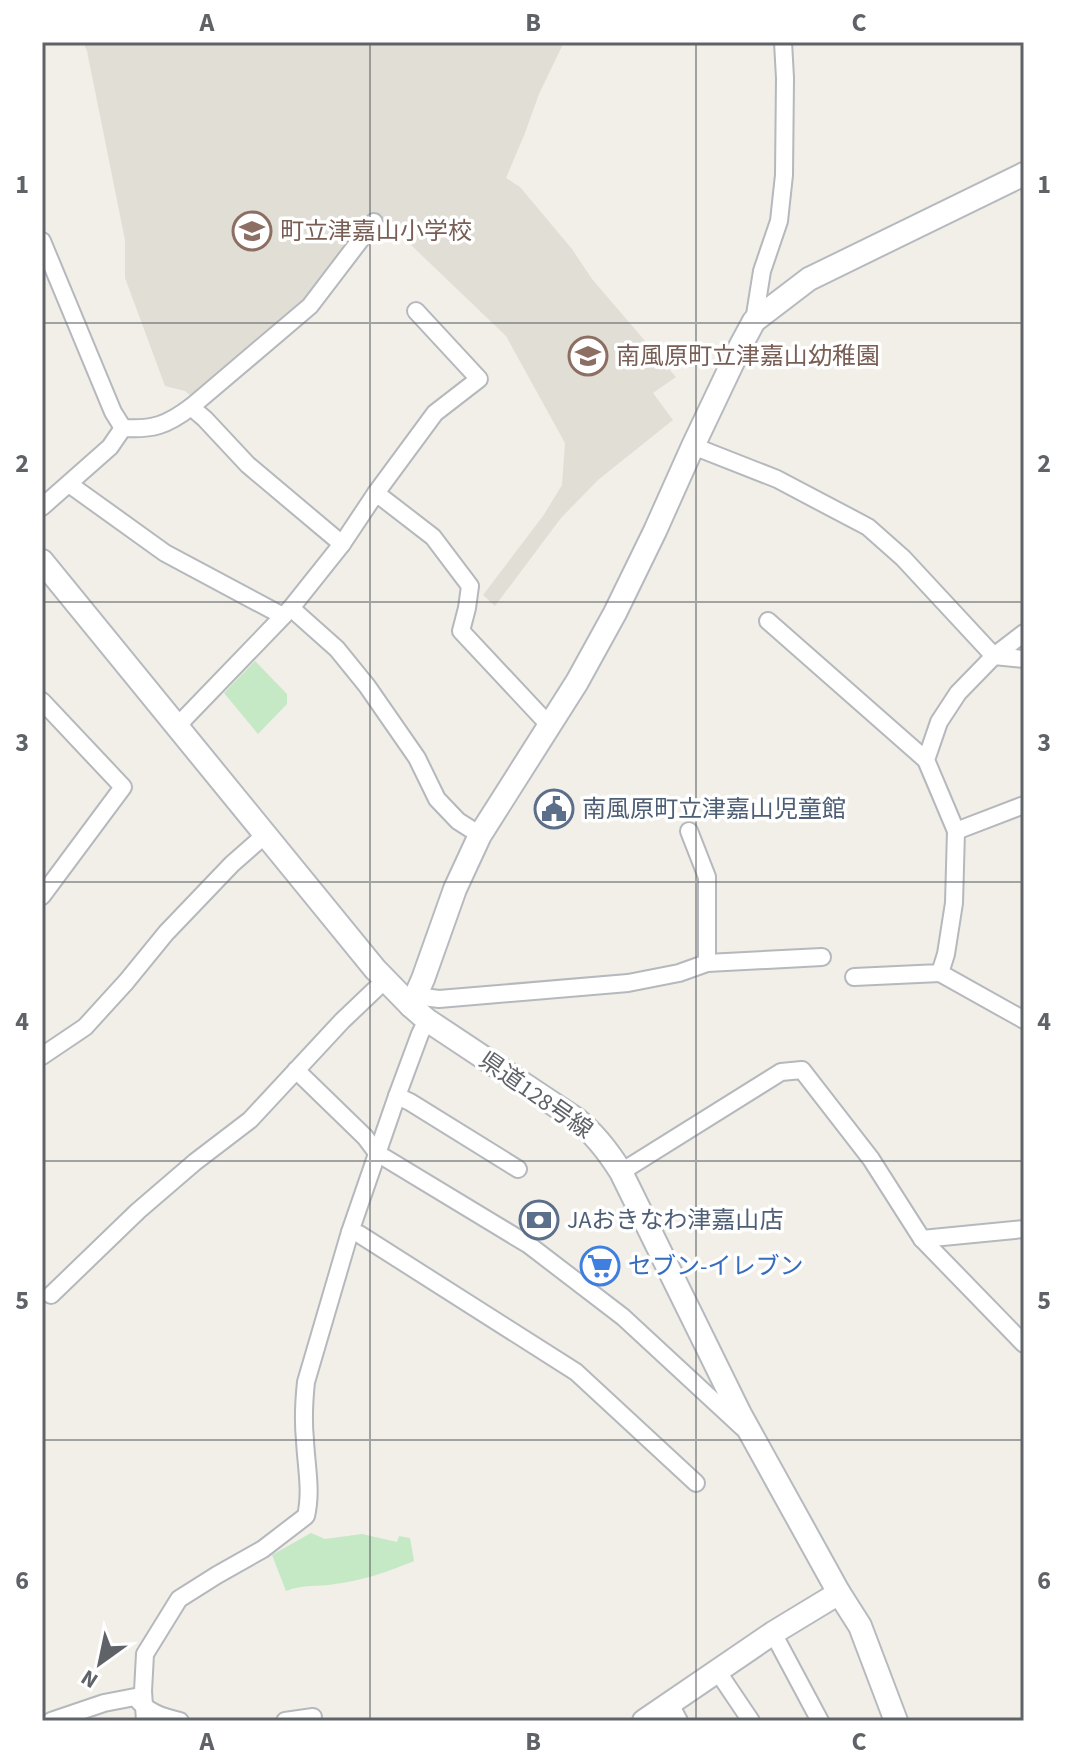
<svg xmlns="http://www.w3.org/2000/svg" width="1066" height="1763" font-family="'Source Sans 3','Noto Sans JP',sans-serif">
<rect width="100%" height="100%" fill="#f1efe8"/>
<!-- education -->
<path fill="#e1ded6" d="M83,42h481l-25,52 -14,39 -19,45 14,9 52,62 20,30 84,98 -23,16 20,27 -75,60 -37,38 -66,88 -12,-11 60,-79 19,-31 3,-42 -59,-107 -119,-114 -64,82 -120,101 -18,-14 -20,-5 -40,-108v-38l-38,-189z"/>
<!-- green -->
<g fill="#c5e8c5">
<path d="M255,661l32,33v10l-29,30 -34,-41z"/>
<path d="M311,1533l14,6 37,-5 35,8 2,-6 11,2 4,23c-25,10 -52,20 -79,23 -17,3 -32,0 -49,7l-14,-36z"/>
</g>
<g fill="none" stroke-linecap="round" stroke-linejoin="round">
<!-- street casing -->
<g stroke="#b5b8bc" stroke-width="20">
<g id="street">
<path d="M42,241l71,171 10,16"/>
<path d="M754,321l8,-50 17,-50 5,-46 1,-97 -2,-36"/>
<path d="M191,407l14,12 43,46 94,79"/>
<path d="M123,428c30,2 44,-3 68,-21l119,-101 64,-84"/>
<path d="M693,446l84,33 91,48 35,31 91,98 30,-23"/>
<path d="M69,484l96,69 118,63"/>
<path d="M376,493l59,-80 44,-34 -63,-68"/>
<path d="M42,507l68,-60 13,-19"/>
<path d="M291,608l46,41 30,37 50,72 20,41 21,22 22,14"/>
<path d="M768,621l158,139"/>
<path d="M42,701l81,86 -81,109"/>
<path d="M179,729l5,-10 107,-111 51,-64 34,-51 57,44 37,49 -3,22 -6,23 88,94"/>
<path d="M689,831l18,46v86"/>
<path d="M956,831l68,-26"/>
<path d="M940,973l84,47"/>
<path d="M854,977l86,-4 6,-19 8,-51 2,-72 -30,-71 13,-38 19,-29 36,-37 30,3"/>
<path d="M416,996l23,3 189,-16 51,-10 28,-10 115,-6"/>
<path d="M42,1056l43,-29 41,-45 40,-49 66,-69 33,-29"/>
<path d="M296,1070l69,67 12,16 152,92 94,72 120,111"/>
<path d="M397,1096l13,6 108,67"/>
<path d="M621,1172l160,-100 21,-2 69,89 51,80 102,105"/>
<path d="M350,1232l9,2 217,138 120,111"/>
<path d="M922,1239l102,-10"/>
<path d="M51,1295l87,-84 57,-49 55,-42 92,-99 43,-41"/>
<path d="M773,1633l47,88"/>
<path d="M718,1672l33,49"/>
<path d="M670,1704l9,17"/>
<path d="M51,1721l53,-18 31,-6c12,15 27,20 45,24"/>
<path d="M145,1721l-2,-30 2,-37 34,-55 38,-24 46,-26 43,-33c6,-25 0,-51 -1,-76 -2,-19 -1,-39 1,-58l44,-150 47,-136 23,-62 7,-14"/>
<path d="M285,1721l28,-4"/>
</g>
</g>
<!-- secondary casing -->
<g stroke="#b6babf" stroke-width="26">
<g id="secondary">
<path d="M42,561l333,408 36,37 16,14 149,99c19,15 32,32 45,53l119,242 99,179 21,33 36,95"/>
<path d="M411,1006l12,-27 32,-90 25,-54 97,-153 38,-69 40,-82 38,-85 47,-99 14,-26 55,-42 215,-105"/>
<path d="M644,1721l129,-88 66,-40"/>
</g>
</g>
<!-- street -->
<use href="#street" stroke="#fff" stroke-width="16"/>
<!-- secondary -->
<use href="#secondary" stroke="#fff" stroke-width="22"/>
</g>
<!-- grid -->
<path fill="none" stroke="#5f6368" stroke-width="2" stroke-opacity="0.55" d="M370,42v1679M696,42v1679M42,323h982M42,602h982M42,882h982M42,1161h982M42,1440h982"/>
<!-- icons -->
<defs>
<g id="school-ring" transform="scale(2)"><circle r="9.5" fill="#fff" stroke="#8d6e63" stroke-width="1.5"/><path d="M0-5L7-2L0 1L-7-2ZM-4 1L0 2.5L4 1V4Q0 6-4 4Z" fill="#8d6e63"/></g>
<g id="civic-ring" transform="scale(2)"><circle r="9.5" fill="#fff" stroke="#5c6f8a" stroke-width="1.5"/><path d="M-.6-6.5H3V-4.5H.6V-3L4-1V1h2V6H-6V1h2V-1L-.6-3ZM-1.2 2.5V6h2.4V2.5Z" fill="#5c6f8a"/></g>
<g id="bank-ring" transform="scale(2)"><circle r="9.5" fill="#fff" stroke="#5c6f8a" stroke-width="1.5"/><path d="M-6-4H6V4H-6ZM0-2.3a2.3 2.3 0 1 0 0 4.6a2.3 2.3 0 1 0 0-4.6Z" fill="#5c6f8a"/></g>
<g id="supermarket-ring" transform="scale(2)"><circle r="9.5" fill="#fff" stroke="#3f7fe0" stroke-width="1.5"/><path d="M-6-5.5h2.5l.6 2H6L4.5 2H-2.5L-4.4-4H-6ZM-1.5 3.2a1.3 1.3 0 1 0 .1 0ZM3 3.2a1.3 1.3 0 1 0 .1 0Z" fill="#3f7fe0"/></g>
</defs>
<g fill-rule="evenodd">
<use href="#school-ring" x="252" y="231"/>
<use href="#school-ring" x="588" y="356"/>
<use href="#civic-ring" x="554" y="809"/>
<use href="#bank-ring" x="539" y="1220"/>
<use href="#supermarket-ring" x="600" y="1266"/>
</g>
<g text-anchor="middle" stroke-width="7" stroke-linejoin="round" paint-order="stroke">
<!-- education labels -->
<g font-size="24" fill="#785e54" stroke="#fff" text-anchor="start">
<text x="280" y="239">町立津嘉山小学校</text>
<text x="616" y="364">南風原町立津嘉山幼稚園</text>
</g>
<!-- service labels -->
<g font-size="24" fill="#4e5e75" stroke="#fff" text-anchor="start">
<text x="582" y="817">南風原町立津嘉山児童館</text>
<text x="567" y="1228">JAおきなわ津嘉山店</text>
</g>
<!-- street labels -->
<g font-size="24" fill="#5f6368" stroke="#fff">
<text transform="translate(536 1095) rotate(35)" y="8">県道128号線</text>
</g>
<!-- shop labels -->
<g font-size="24" fill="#366cbe" stroke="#fff" text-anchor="start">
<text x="628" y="1274">セブン-イレブン</text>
</g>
</g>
<!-- border -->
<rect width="1066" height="1763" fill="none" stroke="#ffffff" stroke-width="88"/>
<!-- north arrow -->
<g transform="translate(100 1663) rotate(213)" stroke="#ffffff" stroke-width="6" paint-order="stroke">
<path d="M0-6L14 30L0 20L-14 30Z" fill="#5f6368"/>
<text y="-12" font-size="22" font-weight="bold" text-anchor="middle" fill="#5f6368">N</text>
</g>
<rect x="44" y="44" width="978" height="1675" fill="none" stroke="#5f6368" stroke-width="3"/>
<g font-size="26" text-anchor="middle" font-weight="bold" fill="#5f6368">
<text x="207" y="31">A</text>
<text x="533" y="31">B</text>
<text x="859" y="31">C</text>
<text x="22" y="193">1</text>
<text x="1044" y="193">1</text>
<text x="22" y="472">2</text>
<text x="1044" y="472">2</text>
<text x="22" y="751">3</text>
<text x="1044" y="751">3</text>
<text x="22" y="1030">4</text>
<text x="1044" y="1030">4</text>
<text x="22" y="1309">5</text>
<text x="1044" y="1309">5</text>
<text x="22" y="1589">6</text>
<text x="1044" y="1589">6</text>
<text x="207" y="1750">A</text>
<text x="533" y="1750">B</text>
<text x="859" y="1750">C</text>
</g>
</svg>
